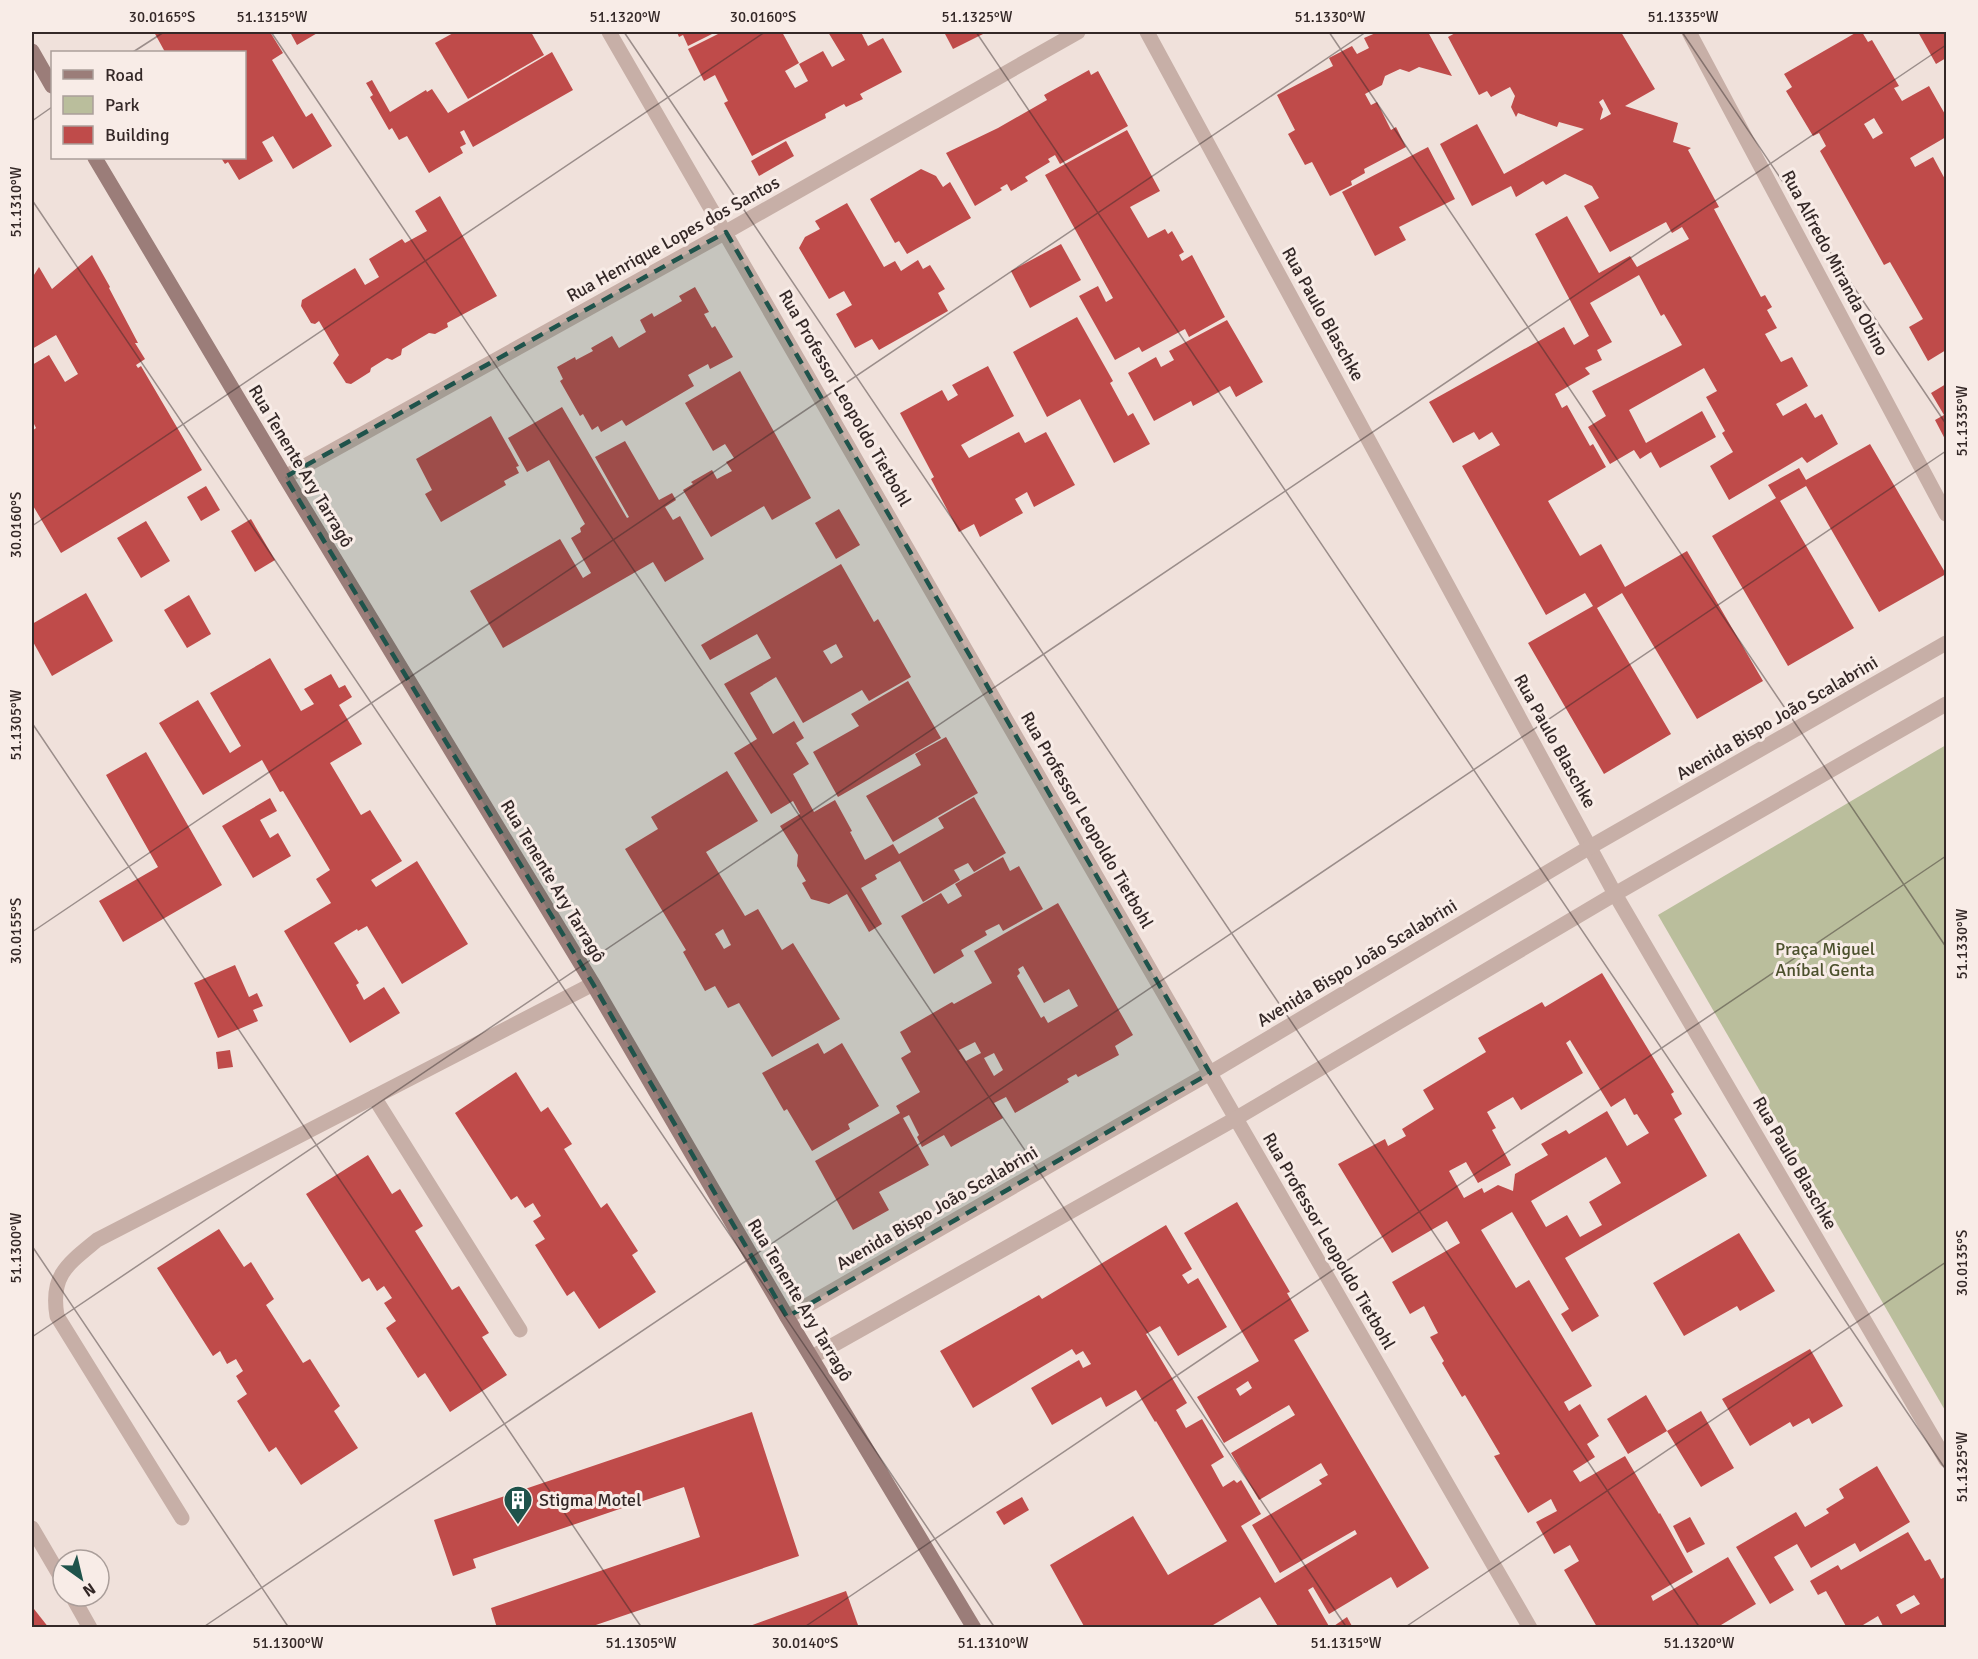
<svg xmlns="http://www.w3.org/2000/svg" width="1978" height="1659" font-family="Signika,sans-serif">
<rect width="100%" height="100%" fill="#f0e1db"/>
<!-- green -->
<path fill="#babe9c" d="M1946,745v667l-288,-497z"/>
<!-- building -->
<g fill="#bf4b4a" fill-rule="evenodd">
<path d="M154,32h116l13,21 -11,7 34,57 6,-4 20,33 -39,23 -20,-33 -11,6 11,19 -34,19 -11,-18 -3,2 -4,-6h23v-106h-79z"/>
<path d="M290,32h29l-22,13z"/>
<path d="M455,32h76l13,23 -76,44 -33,-56z"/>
<path d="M677,32h39l-28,14 -5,-11 -4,2z"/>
<path d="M722,32h60l17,31 -14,8 10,17 13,-7 -9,-17 24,-13 9,16 13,-7 -17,-28h33l7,14 15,-8 19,34 -42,22 3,5 -17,8 -2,-3 -19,10 1,4 -74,38 -28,-53 4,-2 -13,-26 -11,6 -16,-32z"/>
<path d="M944,32h43l-34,17z"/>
<path d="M1378,32h50l24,44 -33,-9 -10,5 -9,-3 -15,7 -3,9 -17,9 6,11 6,-3 14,28 5,-3 10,20 -42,22 1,4 -14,8 1,4 -22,11 -18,-34 -7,3 -17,-31 7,-4 -18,-35 56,-29 -4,-8 23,-12 5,8 12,-6 -5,-10z"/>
<path d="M1457,32h164l34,57 -30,17 53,17 -5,19 18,6 -3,2 31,57 -5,2 47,88 4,-2 7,12 -5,3 10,18 -12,6 16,28 11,-5 16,29 -32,18 7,12 23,-13 9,15 7,-4 16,30 -31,19 -5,-6 -73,43 -19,-34 23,-14 -11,-19 3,-2 -19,-34 11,-6 -13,-23 -75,42 17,33 56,-32 14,26 -56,31 -9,-16 -11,7 -6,-9 -24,14 -22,-37 18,-11 -14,-25 90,-46 -18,-31 -3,2 -22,-41 -49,28 22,39 -15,8 5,10 -17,8 5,6 -35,20 7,14 5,-3 23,41 3,-2 13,23 -58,34 32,55 21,-12 24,43 62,-36 76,130 -66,38 -75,-126 -25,15 74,126 -67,40 -76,-131 65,-37 -8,-13 -39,22 -84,-149 38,-21 -8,-13 -13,8 -5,-8 -21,11 -24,-41 135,-75 10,18 15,-9 -54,-102 32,-18 32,57 31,-17 7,11 52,-28 -7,-12 -10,6 -6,-11 -56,30 -26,-46 15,-8 -7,-12 -27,-12 -19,11 -3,-4 -27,16 -5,-11 -39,20 -32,-62 37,-20 27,50 80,-45 -25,-7 -2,5 -39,-14 -2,4 -5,-10 4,-11 -5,-9 -19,10 -4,-6 -8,4 -31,-58zM1603,99l8,15 -11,6 3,-11 -4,-7z"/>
<path d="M1857,32h5l6,10 4,-2 27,46 -5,2 8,13 27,-15 17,30v21l-36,21 5,9 18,-10 13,24v169l-18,11 -19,-34 14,-8 -33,-57 -6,3 -64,-114 6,-5 -7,-13 -6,3 -27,-45 6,-4 -8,-13zM1874,118l9,15 -10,6 -9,-15z"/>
<path d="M1918,32h28v26l-10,6z"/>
<path d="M552,52l21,38 -100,57 -9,-17 -4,2 6,12 -6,3 3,6 -34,20 -22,-37 -8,4 -7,-12 -3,2 -19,-33 3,-2 -7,-12 6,-3 18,32 36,-22 1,2 5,-3 16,24z"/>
<path d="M1089,70l2,5 7,-4 30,55 -68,38 -5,-9 -7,4 2,3 -25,15 3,4 -17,10 -4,-7 -7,4 2,2 -27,16 -29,-53 52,-25 49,-28 -3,-5z"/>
<path d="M1127,130l33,61 -30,16 18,31 17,-9 3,5 4,-3 12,21 -5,3 3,6 10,-6 33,62 -36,20 -4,-8 -43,23 -3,-5 -24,13 -36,-64 19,-10 8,16 7,-4 -68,-123z"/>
<path d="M786,141l8,15 -35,20 -8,-15z"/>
<path d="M1428,147l27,52 -56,28 7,13 -31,16 -33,-64z"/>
<path d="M921,169l15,7 7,11 7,-5 21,36 -64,36 -8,-13 -4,2 -25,-44z"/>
<path d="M440,196l57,100 -50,27 1,4 -13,7 -6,-1 -27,16 -1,6 -9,5 -5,-2 -16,10 -1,4 -19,12 -5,-1 -13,-20 6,-8 -20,-34 -4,3 -4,-1 -10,-17 1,-6 53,-32 10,17 14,-8 -10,-18 33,-20 3,4 22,-12 -12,-20z"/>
<path d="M847,203l37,64 11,-6 6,10 17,-11 5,9 7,-4 15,24 -7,4 10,18 -69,39 -7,-11 -17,9 -19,-34 16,-9 -8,-14 -15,8 -30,-51 6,-11 15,-8 -5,-8z"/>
<path d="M1061,244l20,36 -51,28 -19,-37z"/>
<path d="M92,255l18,32 -1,1 29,55h-3l10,16 -9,6 2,3 3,-2 61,104 -141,83 -29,-49v-73l4,-3 -4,-8v-55l17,-10 16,27 13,-8 -22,-39 -24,14v-71l7,-11 13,22z"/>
<path d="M695,287l14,25 -5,2 8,14 3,-2 18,31 -23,12 -2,-5 -20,11 6,11 -68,40 -4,-6 -21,12 -3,-6 -6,4 -9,-16 -3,2 -20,-35 3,-2 -6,-12 18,-10 1,3 17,-9 -2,-3 21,-12 7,12 27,-16 -6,-12 12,-7 2,4 28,-16 -3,-5z"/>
<path d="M1077,317l36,64 -3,2 18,33 5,-3 17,31 -36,19 -34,-64 -33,18 -34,-65z"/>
<path d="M1227,320l36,62 -27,15 -6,-11 -37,20 -2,-5 -37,20 -26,-48 28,-16 5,10 13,-7 -5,-9z"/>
<path d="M988,366l26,50 -53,29 8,13 50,-26 6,11 21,-11 29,53 -41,22 -7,-15 -12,7 8,14 -43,24 -6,-13 -15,8 -28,-53 3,-2 -34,-64 42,-23 6,11 10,-6 -6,-10z"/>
<path d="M740,371l71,127 -39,22 -8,-14 -53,31 -28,-47 10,-6 -2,-2 21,-12 5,9 15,-8 -6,-9 8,-4 -9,-14 -12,7 -28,-48z"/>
<path d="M1946,384v57l-11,-21 9,-5 -13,-22z"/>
<path d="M562,407l65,111 2,-1 -34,-60 30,-16 34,59 13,-7 4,7 -11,7 8,13 7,-4 24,43 -39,23 -12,-20 -150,86 -33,-57 90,-52 23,39 8,-5 -20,-35 10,-6 -1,-4 5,-4 -36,-64 -22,12 -19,-34z"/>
<path d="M491,416l28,50 -3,1 3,6 -15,8 2,4 -65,37 -16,-28 7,-4 -16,-31z"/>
<path d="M1870,444l76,130 -67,38 -73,-126 -26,15 74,127 -66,38 -76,-130 64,-38 -8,-13 31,-17 7,12z"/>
<path d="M206,486l14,24 -19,11 -14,-24z"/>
<path d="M839,509l21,36 -24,14 -21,-36z"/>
<path d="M251,519l24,41 -20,12 -24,-41z"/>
<path d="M146,521l24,40 -29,17 -24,-40z"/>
<path d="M841,564l33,58 4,-3 33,58 -42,24 -7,-11 -59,33 -27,-46 -26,16 23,41 21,-13 10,17 -8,5 13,21 -16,10 21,38 21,-12 17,31 -2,1 15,28 28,-16 6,10 45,-26 -6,-10 36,-21 32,56 -32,19 -6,-9 -14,7 6,10 -37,22 -23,-41 -25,14 2,4 -16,9 21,36 -13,8 -22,-38 -18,10 -18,-5 -9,-16 4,-2 -9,-15 1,-11 -18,-29 20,-12 -7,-13 -22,13 -37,-61 23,-14 -33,-55 47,-26 -14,-24 -47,26 -9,-15zM836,644l7,13 -12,7 -8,-13z"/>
<path d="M86,593l27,48 -61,35 -20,-36v-16z"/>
<path d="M189,595l22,39 -24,14 -23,-38z"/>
<path d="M270,658l31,53 13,-7 -10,-15 27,-15 8,14 6,-3 7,12 -13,8 23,39 -32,19 31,52 9,-5 32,51 -31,19 5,7 41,-26 51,83 -66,40 -35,-58 -9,5 -1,-2 -23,14 25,40 -3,2 8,15 20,-13 16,26 -50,30 -66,-112 47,-28 -15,-24 14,-9 -16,-27 -31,-52 -3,1 -18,-32 -59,35 -44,-72 39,-23 32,53 6,-4 5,-3 -31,-53z"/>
<path d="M908,681l33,57 -103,59 -25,-45 46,-26 -8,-12z"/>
<path d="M946,737l32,56 -85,49 -27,-46 55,-31 -6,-11z"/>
<path d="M146,752l76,133 -99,57 -24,-41 59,-34 -52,-92z"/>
<path d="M727,771l31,50 -52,31 39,64 13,-7 24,41 11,-7 47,76 -68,38 -33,-54 -11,5 -13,-22 -10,5 -22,-39 3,-2 -61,-101 33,-20 -7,-12zM723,929l8,16 -7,4 -9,-15z"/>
<path d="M270,798l7,13 -17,9 10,18 8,-5 13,23 -38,22 -31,-52z"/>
<path d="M1003,857l7,14 9,-5 24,43 -40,22 -4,-7 -14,7 2,4 -26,15 3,6 -30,18 -33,-58 40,-23 7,11 14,-8 -7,-12z"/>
<path d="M1058,903l75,132 -18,11 4,9 -41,22 -2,-3 -9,5 2,3 -54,31 -9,-16 -12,6 9,15 -52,29 -7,-12 -22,12 -5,-10 2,-2 -10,-20 -6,3 26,47 -50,27 10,18 -36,20 -38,-69 85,-48 -4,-7 24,-14 -19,-34 10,-6 -11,-20 52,-30 2,2 38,-21 -18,-32zM1023,966l21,37 25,-14 9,17 -30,17 -4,-7 -3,2 -24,-42 3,-3 -2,-4zM975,1042l6,11 -15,8 -7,-11zM994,1053l9,17 -9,6 -10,-18z"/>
<path d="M235,965l14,32 8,-4 6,13 -10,4 5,11 -40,17 -24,-55z"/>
<path d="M1602,973l72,119 -3,2 11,20 -8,5 33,57 -142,82 34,58 -27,16 -11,-18 8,-5 -57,-97 -31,18 35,58 13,-8 63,106 -28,16 5,9 11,-7 19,32 -12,8 8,13 -22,14 7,11 45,-26 34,58 1,-1 33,59 -42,24 2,5 75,-44 28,47 -40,24 -119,-1 -33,-57 15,-9 -9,-16 -16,9 -18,-32 21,-11 -6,-12 -23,14 -34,-57 6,-2 -35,-59 -3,2 -20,-34 2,-2 -14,-24 8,-4 -14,-27 -14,8 -18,-32 68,-39 -13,-22 -55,32 -54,-89 47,-25 3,7 18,-10 -4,-7 32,-20 -11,-19 63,-38 -8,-14 64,-36 3,5zM1570,1040l41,67 14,-9 9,17 3,-1 12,19 -22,13 -20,-35 -38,23 -3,-4 -25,14 7,11 -33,19 -2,17 -15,-6 -14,8 -2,-5 -18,10 -15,-27 17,-9 12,21 33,-18 -19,-35 4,-2 -9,-16 26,-15 8,13 62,-37 -17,-30zM1606,1157l15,26 -32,19 13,23 -22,12 -13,-22 -21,12 -15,-26z"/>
<path d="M818,1043l6,11 18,-11 37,63 -31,18 2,5 -38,22 -25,-42 -3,2 -22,-38z"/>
<path d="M230,1050l3,17 -15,2 -2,-17z"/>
<path d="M516,1072l25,40 7,-5 24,37 -8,5 37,59 6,-5 31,48 -6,4 24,37 -57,37 -25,-38 -7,5 -32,-51 10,-6 -12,-18 8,-5 -8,-13 -8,5 -8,-12 -6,4 -56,-87z"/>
<path d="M368,1155l24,39 8,-5 23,37 -8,5 37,59 7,-4 30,47 -7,4 25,38 -57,37 -25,-39 -7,5 -32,-50 10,-7 -12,-18 8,-5 -8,-12 -7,5 -8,-13 -7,4 -56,-88z"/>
<path d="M1237,1202l53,90 -3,1 22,38 -15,9 135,228 -32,20 -6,-11 -62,37 -16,-27 -5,3 22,38h-51l-19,-31 -52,31h-123l-35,-63 83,-49 35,59 59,-34 -71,-120 -1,1 -19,-32 -30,17 -5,-10 -49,28 -21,-37 48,-28 4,8 8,-4 -8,-13 -7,4 -4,-6 -99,59 -33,-57 99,-56 3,4 124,-74 26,44 -10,6 6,9 10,-6 29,49 -49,29 -18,-30 -14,8 41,69 -11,7 10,18 16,-9 22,38 -13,8 12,22 11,-7 3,3 4,-3 20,34 -20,12 34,57 82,-49 -2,-4 -75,43 -28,-48 70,-41 -3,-4 9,-5 -7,-12 -62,37 -28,-47 64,-38 -6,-10 -65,38 -27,-46 62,-36 -75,-128zM1248,1381l4,7 -12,8 -4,-7z"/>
<path d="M219,1229l25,38 7,-5 23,37 -8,6 37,58 7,-4 30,47 -6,5 24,37 -57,37 -25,-38 -7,5 -32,-51 10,-7 -11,-18 7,-5 -7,-12 -9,5 -7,-13 -7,5 -56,-88z"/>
<path d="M1739,1233l36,58 -35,20 -3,-5 -53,30 -31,-53z"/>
<path d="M1810,1349l33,57 -31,18 -3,-6 -16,9 -3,-5 -40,24 -28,-47z"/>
<path d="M1646,1395l21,36 34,-20 33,57 -33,19 -34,-56 -39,23 -21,-35z"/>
<path d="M752,1412l47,144 -212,72h-90l-6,-20 209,-71 -16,-50 -211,72 3,9 -23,8 -19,-56z"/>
<path d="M1877,1466l33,56 -50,30 -5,-9 -44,25 -14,-24 -23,13 20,33 -24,14 -34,-57 60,-35 9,15 24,-14 -3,-4 18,-11 -5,-9z"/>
<path d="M1022,1497l7,13 -25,15 -8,-13z"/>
<path d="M1690,1517l15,27 -18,9 -14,-27z"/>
<path d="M1908,1532l17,29 5,-2 11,20 4,-2 1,2v49h-62l-6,-12 -20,12h-11l-21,-37 -8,4 -8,-14 28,-16 3,5zM1914,1595l6,9 -19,10 -5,-9z"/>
<path d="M846,1591l13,37h-112v-1z"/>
<path d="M34,1609l15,19h-17v-17z"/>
<path d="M1347,1617l6,11h-22z"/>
</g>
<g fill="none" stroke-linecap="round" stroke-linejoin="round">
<!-- service -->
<g stroke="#c7afa7" stroke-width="15">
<path d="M374,1097l146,233"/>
<path d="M182,1518l-125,-202c-7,-41 11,-52 40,-76l496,-256"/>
</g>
<!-- minor -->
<g stroke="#c7afa7" stroke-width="15">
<path d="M609,32l921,1596"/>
<path d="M1147,32l468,862 331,566"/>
<path d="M1689,32l257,482"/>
<path d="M285,477l441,-245 352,-200"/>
<path d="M32,1528l31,53"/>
<path d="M72,1596l18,32"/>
</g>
<!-- tertiary -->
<g stroke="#c7afa7" stroke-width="15">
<path d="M787,1317l423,-244 380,-226 356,-204"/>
<path d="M812,1357l423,-238 380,-225 331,-190"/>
</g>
<!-- secondary -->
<g stroke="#9b7d79" stroke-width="15">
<path d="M32,51l20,35"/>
<path d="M95,158l190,319 308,507 194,333 187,311"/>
</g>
</g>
<!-- marked area -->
<path fill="#1f534b" fill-opacity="0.2" stroke="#1f534b" stroke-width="4.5" stroke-dasharray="12 8" stroke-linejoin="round" d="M726,232l484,841 -423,244 -194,-333 -308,-507z"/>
<!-- ticks -->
<path fill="none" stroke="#342827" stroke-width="1.5" stroke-opacity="0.45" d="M271,32l1076,1596M624,32l1076,1596M976,32l970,1438M1329,32l617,915M1682,32l264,392M133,52l31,-20M32,121l20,-14M32,200l963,1428M32,526l733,-494M32,723l610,905M32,932l1334,-900M32,1246l257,382M32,1337l1914,-1292M202,1628l1744,-1177M803,1628l1143,-772M1404,1628l542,-366"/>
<!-- icons -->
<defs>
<g id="building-pin" transform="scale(1.5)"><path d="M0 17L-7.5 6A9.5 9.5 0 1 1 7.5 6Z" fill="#1f534b" stroke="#f8ece7"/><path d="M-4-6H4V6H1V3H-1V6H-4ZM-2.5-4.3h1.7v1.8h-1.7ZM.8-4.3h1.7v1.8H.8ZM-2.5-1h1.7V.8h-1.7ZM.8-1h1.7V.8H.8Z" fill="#fff"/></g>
</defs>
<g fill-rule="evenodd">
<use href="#building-pin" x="518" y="1500"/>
</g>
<g text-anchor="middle" stroke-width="6" stroke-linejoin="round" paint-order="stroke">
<!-- street labels -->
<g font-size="18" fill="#342827" stroke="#f8ece7">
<text transform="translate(673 239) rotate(-29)" y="6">Rua Henrique Lopes dos Santos</text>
<text transform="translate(1835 263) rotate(62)" y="6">Rua Alfredo Miranda Obino</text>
<text transform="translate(1323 314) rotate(61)" y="6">Rua Paulo Blaschke</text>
<text transform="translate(845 398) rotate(60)" y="6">Rua Professor Leopoldo Tietbohl</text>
<text transform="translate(301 466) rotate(59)" y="6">Rua Tenente Ary Tarragô</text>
<text transform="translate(1777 718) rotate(-30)" y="6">Avenida Bispo João Scalabrini</text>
<text transform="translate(1555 741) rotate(61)" y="6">Rua Paulo Blaschke</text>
<text transform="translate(1087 820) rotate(60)" y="6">Rua Professor Leopoldo Tietbohl</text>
<text transform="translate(553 881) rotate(59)" y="6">Rua Tenente Ary Tarragô</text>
<text transform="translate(1357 963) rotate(-31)" y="6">Avenida Bispo João Scalabrini</text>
<text transform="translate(1795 1163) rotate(60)" y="6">Rua Paulo Blaschke</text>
<text transform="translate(937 1208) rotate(-30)" y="6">Avenida Bispo João Scalabrini</text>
<text transform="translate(1329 1241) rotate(60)" y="6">Rua Professor Leopoldo Tietbohl</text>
<text transform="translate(800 1300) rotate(59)" y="6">Rua Tenente Ary Tarragô</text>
</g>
<!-- park labels -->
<g font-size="18" fill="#4c512d" stroke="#f8ece7">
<text x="1825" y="955">Praça Miguel<tspan x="1825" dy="21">Aníbal Genta</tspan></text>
</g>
<!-- poi labels -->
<g font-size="18" fill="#342827" stroke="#f8ece7" text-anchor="start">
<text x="539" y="1506">Stigma Motel</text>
</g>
</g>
<!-- border -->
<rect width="1978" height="1659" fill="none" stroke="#f8ece7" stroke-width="66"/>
<!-- legend -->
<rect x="51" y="51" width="195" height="108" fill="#f8ece7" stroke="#aa9e9a" stroke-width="1.5"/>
<rect x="63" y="70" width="30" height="9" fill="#9b7d79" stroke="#aa9e9a" stroke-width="1.5"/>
<text x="105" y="81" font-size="18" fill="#342827">Road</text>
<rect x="63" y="96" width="30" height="18" fill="#babe9c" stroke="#aa9e9a" stroke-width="1.5"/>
<text x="105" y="111" font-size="18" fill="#342827">Park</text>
<rect x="63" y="126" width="30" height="18" fill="#bf4b4a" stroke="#aa9e9a" stroke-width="1.5"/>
<text x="105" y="141" font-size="18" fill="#342827">Building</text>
<!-- north arrow -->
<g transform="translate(81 1578) rotate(146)"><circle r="28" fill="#f8ece7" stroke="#aa9e9a" stroke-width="1.5"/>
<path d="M0-4.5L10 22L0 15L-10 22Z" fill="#1f534b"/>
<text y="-9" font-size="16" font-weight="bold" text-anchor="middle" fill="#342827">N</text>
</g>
<rect x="33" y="33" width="1912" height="1593" fill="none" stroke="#342827" stroke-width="2"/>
<g font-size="15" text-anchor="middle" fill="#342827">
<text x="162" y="22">30.0165°S</text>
<text x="272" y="22">51.1315°W</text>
<text x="625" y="22">51.1320°W</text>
<text x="763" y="22">30.0160°S</text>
<text x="977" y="22">51.1325°W</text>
<text x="1330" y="22">51.1330°W</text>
<text x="1683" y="22">51.1335°W</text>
<text transform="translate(16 202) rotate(-90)" y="5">51.1310°W</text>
<text transform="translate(1962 421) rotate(-90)" y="5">51.1335°W</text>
<text transform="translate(16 525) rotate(-90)" y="5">30.0160°S</text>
<text transform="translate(16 725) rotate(-90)" y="5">51.1305°W</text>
<text transform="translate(16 931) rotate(-90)" y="5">30.0155°S</text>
<text transform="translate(1962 944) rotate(-90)" y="5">51.1330°W</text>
<text transform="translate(16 1248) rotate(-90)" y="5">51.1300°W</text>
<text transform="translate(1962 1263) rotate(-90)" y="5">30.0135°S</text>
<text transform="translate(1962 1467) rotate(-90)" y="5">51.1325°W</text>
<text x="288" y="1648">51.1300°W</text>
<text x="641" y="1648">51.1305°W</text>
<text x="805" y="1648">30.0140°S</text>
<text x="993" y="1648">51.1310°W</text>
<text x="1346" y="1648">51.1315°W</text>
<text x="1699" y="1648">51.1320°W</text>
</g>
</svg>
